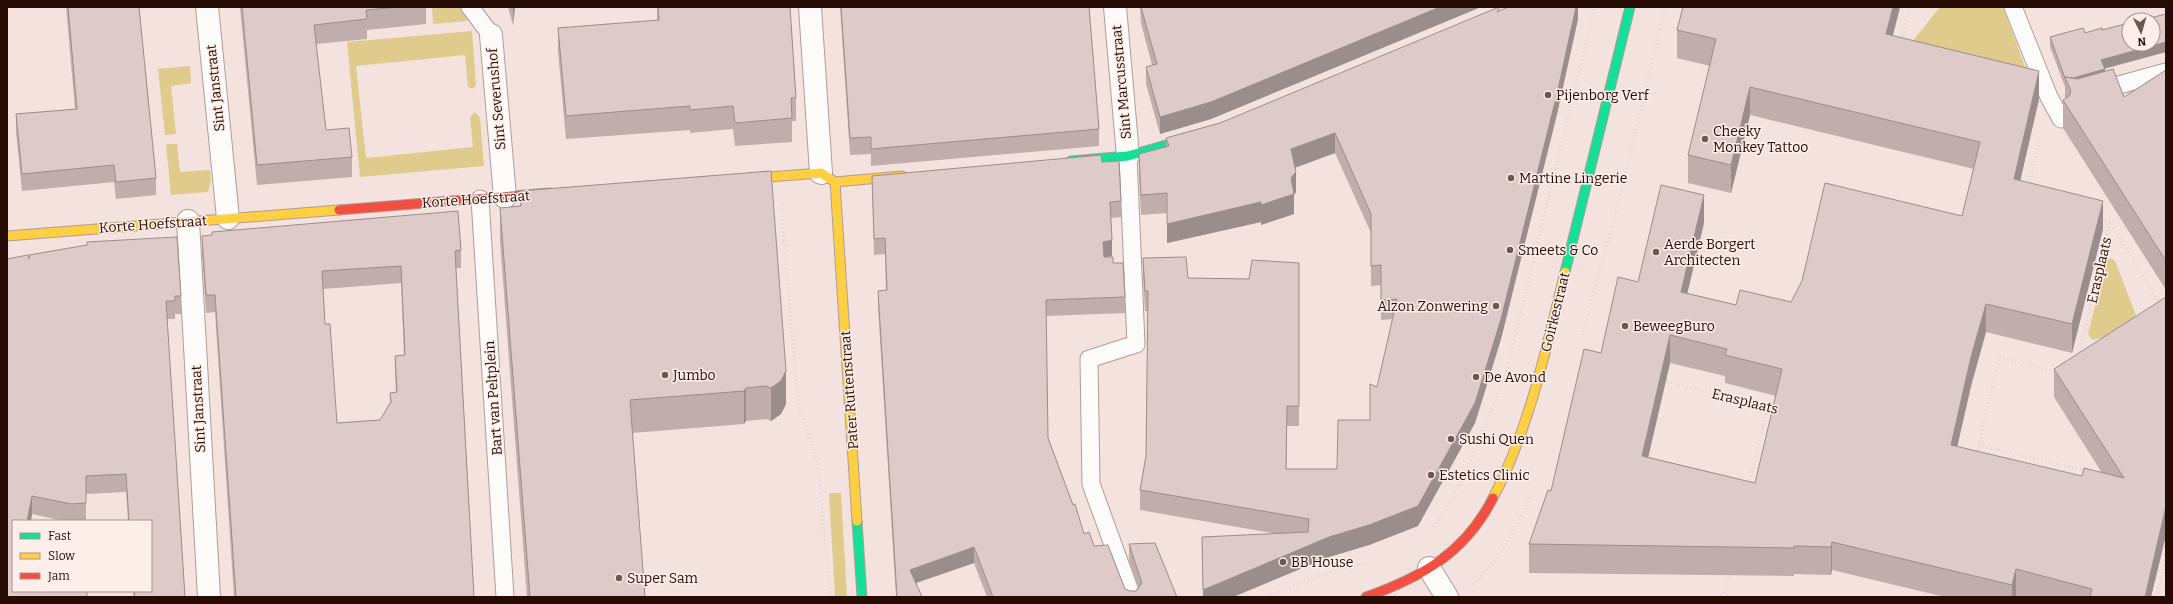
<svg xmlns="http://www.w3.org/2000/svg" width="2173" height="604" font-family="Bitter,serif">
<rect width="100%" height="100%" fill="#f3e2dd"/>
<!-- green -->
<g fill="#dfcc8d">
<path d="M432,7h34l1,14 -34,3z"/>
<path d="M1940,7h63l25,68 -120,-28z"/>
<path d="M472,31l4,54 -3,4 -5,-2 -3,-32 -109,11 10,92 107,-11 -3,-30 5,-5 5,6 4,48 -124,11 -13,-135z"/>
<path d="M190,66l1,17 -20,3 5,48 -11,1 -7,-66z"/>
<path d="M166,144h11l3,28 30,-2 1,10 -3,12 -37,3z"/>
<path d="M2111,258l4,3 22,57 -22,17 -23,5 -4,-6 18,-73z"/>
<path d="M829,493h12l6,104h-12z"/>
</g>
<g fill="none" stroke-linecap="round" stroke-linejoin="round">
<!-- lane casing -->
<g stroke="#b19d97" stroke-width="19">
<g id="lane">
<path d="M470,7l21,28"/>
<path d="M2013,7l36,90 12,22"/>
<path d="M2097,91l69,-19"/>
<path d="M1128,156l8,188 -47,15 2,125 41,113"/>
<path d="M480,199l25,398"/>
</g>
</g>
<!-- street casing -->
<g stroke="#b19d97" stroke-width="24">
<g id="street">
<path d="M207,7l21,211"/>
<path d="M810,7l11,166"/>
<path d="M1115,7l13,149"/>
<path d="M491,35l14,162"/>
<path d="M188,221l21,376"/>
<path d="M1429,568l18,29"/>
</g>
</g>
<!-- fast casing -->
<g stroke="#b19d97" stroke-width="11">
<g id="fast">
<path d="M1071,161l57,-5 66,-19"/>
<path d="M1565,272l65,-265"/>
<path d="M857,521l5,76"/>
</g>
</g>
<!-- slow casing -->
<g stroke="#b19d97" stroke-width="11">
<g id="slow">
<path d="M741,179l80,-6 14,9 67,-6"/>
<path d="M835,182l22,339"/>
<path d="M7,236l332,-26"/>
<path d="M1493,498c37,-71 53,-149 72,-226"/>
</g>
</g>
<!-- jam casing -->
<g stroke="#b19d97" stroke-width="11">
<g id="jam">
<path d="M339,210l211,-17"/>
<path d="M1366,597c56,-20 99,-44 127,-99"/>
</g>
</g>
<!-- path -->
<g stroke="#dbd5d4" stroke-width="2.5" stroke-dasharray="1 3" stroke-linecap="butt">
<path d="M1902,40l8,-33"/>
<path d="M2029,185l11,-49"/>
<path d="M781,204l17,200 20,58 12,135"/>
<path d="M2101,220l9,2"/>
<path d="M1582,335l35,-126 48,-202"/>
<path d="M2079,356l31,-134 50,82"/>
<path d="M1663,381l112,27"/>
<path d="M1979,445l107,26"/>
<path d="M1977,454l22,-97 58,15"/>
<path d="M1749,484l19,-77"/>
<path d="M1434,527l18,-28 16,-33 37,-89 90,-370"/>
<path d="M1472,584c23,-15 49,-64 59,-90"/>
<path d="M1263,597l75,-28 30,-6"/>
<path d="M1723,597l6,-24"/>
<path d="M2157,597l9,-39"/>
</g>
<!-- lane -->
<use href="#lane" stroke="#fdfbfa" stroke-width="17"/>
<!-- street -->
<use href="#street" stroke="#fdfbfa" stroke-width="22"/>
<!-- fast -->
<use href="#fast" stroke="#16e098" stroke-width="9"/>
<!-- slow -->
<use href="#slow" stroke="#ffcf43" stroke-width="9"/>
<!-- jam -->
<use href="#jam" stroke="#f24e42" stroke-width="9"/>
</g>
<!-- wall -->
<g fill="#bfaeac" fill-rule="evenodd">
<path d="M66,7h73l17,171v17l-40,4 -2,-17 -92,9 -6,-60v-17l59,-5z"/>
<path d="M240,7h186v17l-59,6v9l-51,5 10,86 26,27v20l-95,8z"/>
<path d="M508,7h7l-2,18z"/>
<path d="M657,7h133l6,91v23h-4v21l-57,4 -2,-17 -43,4v-3l-124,9 -8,-87v-24l99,-7z"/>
<path d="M840,7h249l10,122v17l-228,20v-12l-21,1z"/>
<path d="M1140,7h341l-270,112 -51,15 -14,-50v-17l6,-2 -11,-42z"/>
<path d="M1578,7v12l-21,95 -56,225 -26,84 -57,103 -49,19 -40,12 -96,40h-30l-1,-60 75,-3 -137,-24v-20l6,-34 2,-145h-3l-2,-33v-20l45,20 61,1 50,-16v163h-12l-1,43h51l33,-49 23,-101 -12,1v-35l-10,1v-53l-36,-80 -40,15 1,24 -2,3v19l-33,11v-3l-94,21v-30l-26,2 -2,-41v-20l27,-7v-9l54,-15 280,-112z"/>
<path d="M1683,7h217l-7,28 146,64 -19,82 83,48 -31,124 -86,-21 -15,54 -14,61 125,29 20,-3 -48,-76v-28l112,166 -15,62h-206l-113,-27 -1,5 -37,-1v2l-265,-3v-29l22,-53 50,-138 37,-71 66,-59 -17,70 49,12 55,-3 171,-86 12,-47 -224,-54 -19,78 -43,-10v-28l22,-89 -33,-8v-28zM1670,363l55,13v7l51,13 -21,87 -107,-26z"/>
<path d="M2166,14v38l-61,17v2l19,26 42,-27v220l-103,-162v-28l2,-1v-12l-15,-40v-10l35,-4 17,-3z"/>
<path d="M1102,162l19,39v16l-10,1 1,38 -7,1 8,6 12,34v16l-79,3 2,122 36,96 41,55 5,2h6l2,-4 -9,-27v-16l48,53h-190l-13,-34 -58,20 6,14h-26l-18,-290v-16l8,-1 -1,-36 -11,1 -2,-79z"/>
<path d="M771,171l15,233 -5,10 -10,7 -5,-2 -20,2 -2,3 -112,9 13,164h-118l-27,-356v-33l20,-2v-15z"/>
<path d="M202,236l259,14v18h-5l18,329h-240l-19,-285 -9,1 -4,-60zM401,283l3,73h-9v18l1,18 -6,1v10l-10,17 -43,3 -12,-99 -2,-35z"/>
<path d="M29,258l152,38v18h-6v5h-8l18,278h-52v-6h18v-70h-23l-2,-29 -40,2v27h-22l-32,-7 -1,7h-18l-6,76z"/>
</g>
<!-- shaded-wall -->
<g fill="#9b8d8c">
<path d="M513,7h2l-2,18z"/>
<path d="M1440,7h41l-270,112 -51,15v-17z"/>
<path d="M1576,7h2v12l-21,95 -56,225 -26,84 -57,103 -49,19 -40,12 -96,40h-30v-7l126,-53z"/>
<path d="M1893,7h7l-14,55v-28z"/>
<path d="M2166,42v10l-65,17v-9z"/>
<path d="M2105,69v10l-34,9v-9z"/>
<path d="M2039,71v28l-25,109v-29z"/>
<path d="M1750,87v28l-19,78v-28z"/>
<path d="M1335,133v20l-44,16v-20z"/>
<path d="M1296,172v20l-2,3v19l-33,11v-3l-94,21v-19l124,-46z"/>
<path d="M1704,195v28l-23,97v-28z"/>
<path d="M2103,201v28l-31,124v-29z"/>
<path d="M1112,240v16l-9,2v-16z"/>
<path d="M1986,304v28l-15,54 -20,88v-29l20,-88z"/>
<path d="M1670,335v28l-28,121v-28z"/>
<path d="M786,371v33l-5,10 -10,7v-33z"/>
<path d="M746,388v33l-2,3v-33z"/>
<path d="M1287,406v20l-1,63v-20z"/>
<path d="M32,496v18l-1,7h-4z"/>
<path d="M2166,506v29l-15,62h-6z"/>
<path d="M1832,542v28l-1,5v-28z"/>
<path d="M974,547v16l-64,22v-15z"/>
<path d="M2016,569v28h-4v-12z"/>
</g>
<!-- building -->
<g fill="#decac8" stroke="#9b8d8c" fill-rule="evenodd">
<path d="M68,7h71l17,171 -40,4 -2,-17 -92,9 -6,-60 61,-5z"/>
<path d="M242,7h156l-32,3 1,9 -53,6 12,105 23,-2 3,29 -95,8z"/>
<path d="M658,7h132l6,91h-5l1,20 -57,5 -2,-17 -43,4v-4l-124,10 -8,-88 101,-8z"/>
<path d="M841,7h248l10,122 -228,20v-12l-21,1z"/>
<path d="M1141,7h299l-229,95 -51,15 -14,-50 11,-3z"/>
<path d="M1499,7h1l-3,5 11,-5h68l-19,87 -56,225 -26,84 -57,103 -49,19 -40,12 -126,53 -1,-53 106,-5 1,-13 -169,-29 6,-34 2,-165h-3l-2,-33 43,-1 2,21 61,1 3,-19 47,3v143h-12l-1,63h51l1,-49h32v-36l7,3 20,-88 -16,1v-35l-10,1v-52l-36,-81 -44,16 5,23 -5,6 3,16 -33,11v-3l-94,22v-31l-26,2 -2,-41 30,-8 -3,-8 54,-15z"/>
<path d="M1683,7h210l-7,27 153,37 -25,108 89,22 -31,123 -86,-20 -15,53 -20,88 131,31 2,-8 40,10 -70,-109 112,-72v209l-21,91h-55l2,-8 -76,-20 -4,16 -180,-43 -1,5 -37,-1v2l-265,-4 19,-54 3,1 33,-142 17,4 17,-76 20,5 23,-97 43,10 -23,97 55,13 4,-15 51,12 11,-21 23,-98 137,33 18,-74 -230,-55 -19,78 -43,-10 28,-116 -39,-9zM1670,335l57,14 -2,6 57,14 -27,114 -113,-27z"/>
<path d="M2166,14v28l-65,18 4,9 -32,9 -8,-1v1l-15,-41 33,-9 2,5 17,-5v2l27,-7v21h24v-24h-11z"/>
<path d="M2113,69l11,28 42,-27v191l-103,-161 6,-4 2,-5 -6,-14 12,2z"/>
<path d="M1101,155l1,7 17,-1 2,40 -11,1 2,38 -9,2 1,15h9v6h10l2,34 -79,3 2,138 25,67 2,-1 9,30 5,-2 5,14 14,-1 17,44 5,2h6l6,-8 -13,-39 26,-1 22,54h-184l-19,-50 -64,23 12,27h-25l-19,-306 9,-1 -2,-52 -11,1 -2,-63z"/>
<path d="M771,171l15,200 -5,10 -10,7 -5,-2 -20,2 -2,3 -114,9 15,197h-115l-30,-389 21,-2 -1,-15z"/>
<path d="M458,211l3,39 -6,1 19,346h-238l-21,-302h-9l-4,-59 10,-1v-3zM401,266l4,89 -10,1 2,36 -7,1 1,9 -11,18 -43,3 -7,-99h-5l-3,-53z"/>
<path d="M177,237l4,59h-6v5h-9l19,296h-50l-1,-6h17v-70h-22l-3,-47 -40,2v27l-15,1 -39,-8 -5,25h-14v70h74v6h-80v-338l21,-4 1,4v-4l58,-10v-3z"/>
</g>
<!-- markers -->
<g fill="#6e5751" stroke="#feeee9" stroke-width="1.5">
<circle cx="1548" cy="95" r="4"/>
<circle cx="1705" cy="139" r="4"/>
<circle cx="1511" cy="178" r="4"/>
<circle cx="1510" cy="250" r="4"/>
<circle cx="1656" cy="252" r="4"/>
<circle cx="1496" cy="306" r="4"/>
<circle cx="1625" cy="326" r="4"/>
<circle cx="665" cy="375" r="4"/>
<circle cx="1476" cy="377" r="4"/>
<circle cx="1451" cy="439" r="4"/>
<circle cx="1431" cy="475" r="4"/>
<circle cx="1283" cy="562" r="4"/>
<circle cx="619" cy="578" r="4"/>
</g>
<g text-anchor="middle" stroke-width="3" stroke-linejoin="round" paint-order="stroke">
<!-- street labels -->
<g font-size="14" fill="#260c05" stroke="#feeee9">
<text transform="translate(1121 82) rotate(-95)" y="5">Sint Marcusstraat</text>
<text transform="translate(215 88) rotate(-96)" y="5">Sint Janstraat</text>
<text transform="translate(496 99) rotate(-95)" y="5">Sint Severushof</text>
<text transform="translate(476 199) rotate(-4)" y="5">Korte Hoefstraat</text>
<text transform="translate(153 224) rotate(-4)" y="5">Korte Hoefstraat</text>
<text transform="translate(2099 270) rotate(-77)" y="5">Erasplaats</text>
<text transform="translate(1555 312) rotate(-76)" y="5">Goirkestraat</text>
<text transform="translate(849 390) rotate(-94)" y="5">Pater Ruttenstraat</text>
<text transform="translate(493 398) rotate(-94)" y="5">Bart van Peltplein</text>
<text transform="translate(1745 401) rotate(14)" y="5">Erasplaats</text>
<text transform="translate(198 409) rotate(-93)" y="5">Sint Janstraat</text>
</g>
<!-- poi labels -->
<g font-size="14" fill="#260c05" stroke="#feeee9" text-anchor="start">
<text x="1556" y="100">Pijenborg Verf</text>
<text x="1713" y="136">Cheeky<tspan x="1713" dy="16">Monkey Tattoo</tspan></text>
<text x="1519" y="183">Martine Lingerie</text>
<text x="1664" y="249">Aerde Borgert<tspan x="1664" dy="16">Architecten</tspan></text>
<text x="1518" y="255">Smeets &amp; Co</text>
<text x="1488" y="311" text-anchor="end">Alzon Zonwering</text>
<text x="1633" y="331">BeweegBuro</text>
<text x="673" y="380">Jumbo</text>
<text x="1484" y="382">De Avond</text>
<text x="1459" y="444">Sushi Quen</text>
<text x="1439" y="480">Estetics Clinic</text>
<text x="1291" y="567">BB House</text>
<text x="627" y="583">Super Sam</text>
</g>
</g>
<!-- border -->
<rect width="2173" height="604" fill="none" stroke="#260c05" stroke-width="16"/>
<!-- legend -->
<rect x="12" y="520" width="140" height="72" fill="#feeee9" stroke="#a8948e"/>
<rect x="20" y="533" width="20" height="6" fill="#16e098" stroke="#a8948e"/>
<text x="48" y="540" font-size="12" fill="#260c05">Fast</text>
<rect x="20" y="553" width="20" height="6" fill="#ffcf43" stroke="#a8948e"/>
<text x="48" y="560" font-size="12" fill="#260c05">Slow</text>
<rect x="20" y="573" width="20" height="6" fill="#f24e42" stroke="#a8948e"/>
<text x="48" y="580" font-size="12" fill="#260c05">Jam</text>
<!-- north arrow -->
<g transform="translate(2141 32) rotate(175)"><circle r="19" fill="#feeee9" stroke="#a8948e"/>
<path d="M0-3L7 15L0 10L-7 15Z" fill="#6e5751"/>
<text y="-6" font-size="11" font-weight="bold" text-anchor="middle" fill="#260c05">N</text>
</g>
</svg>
